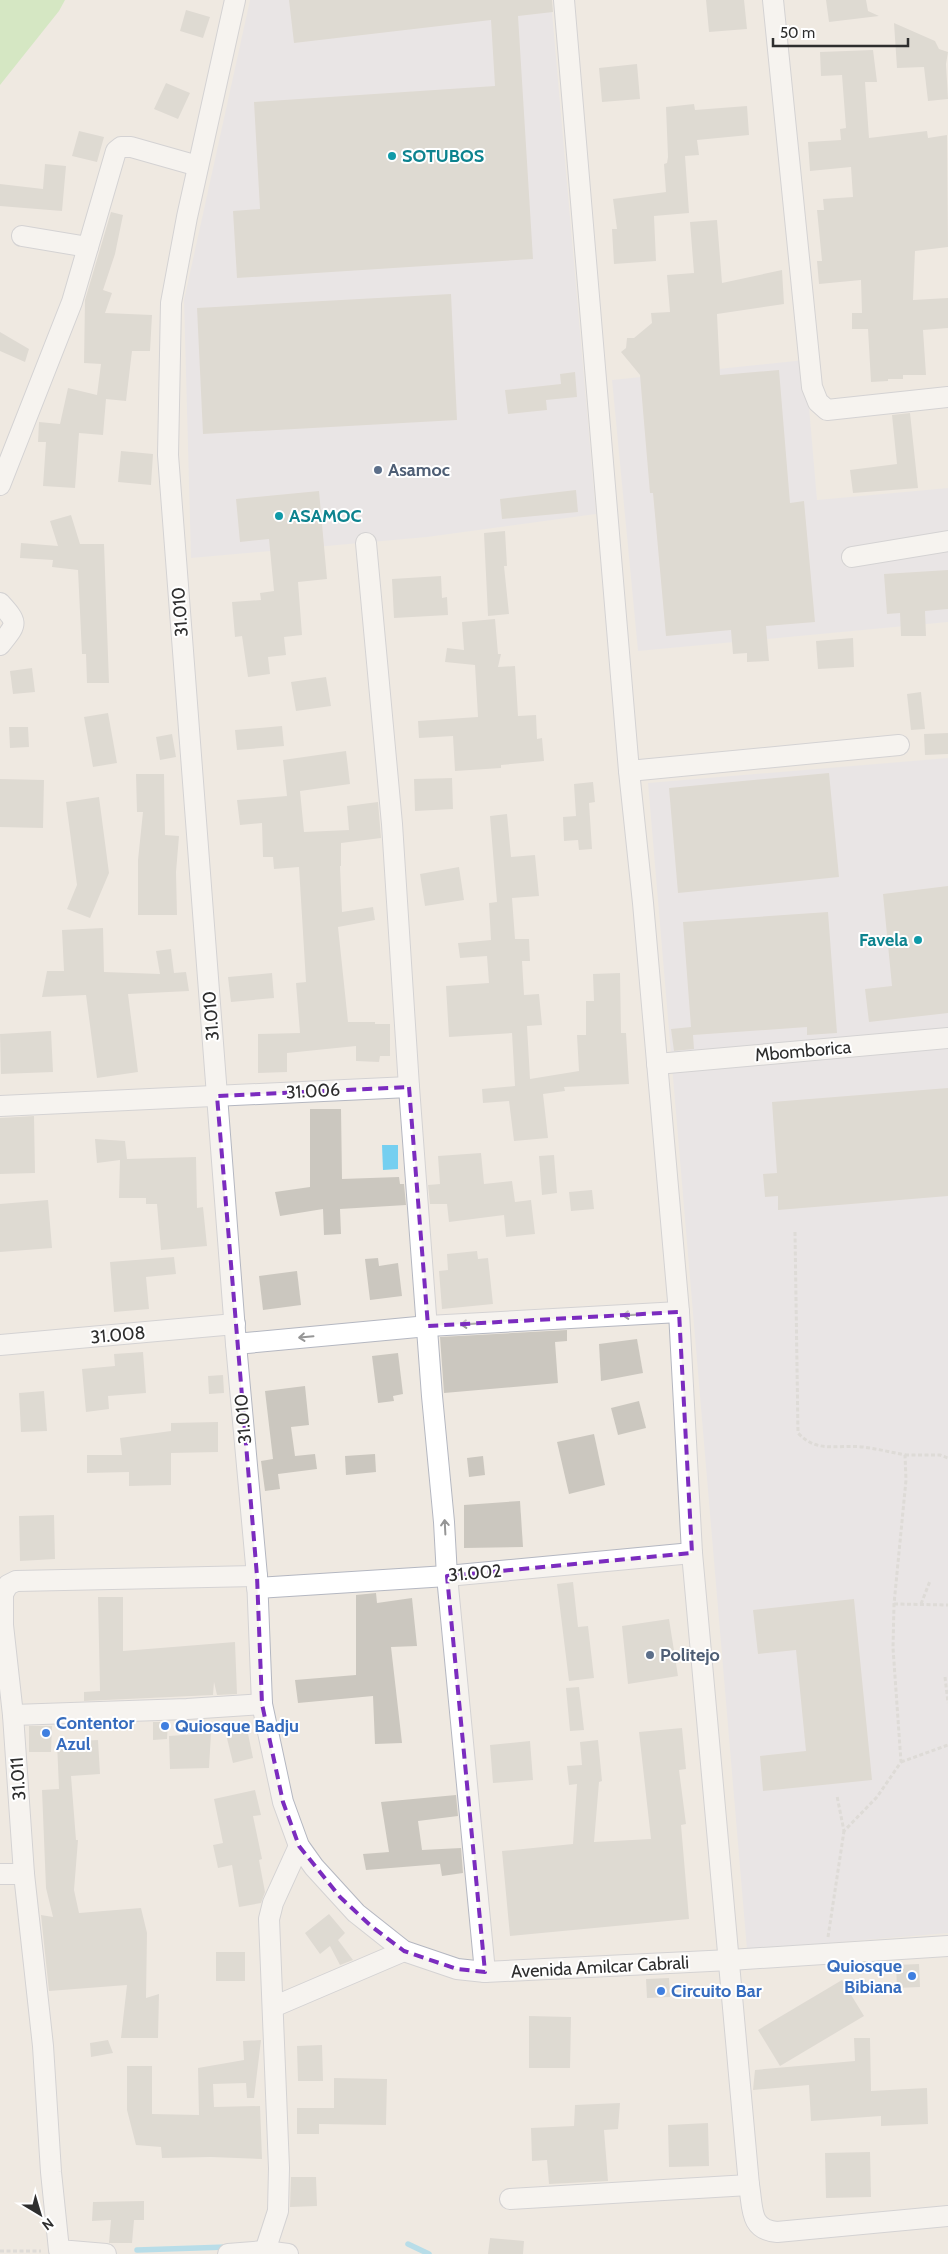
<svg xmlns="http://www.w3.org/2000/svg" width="948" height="2254" font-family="Cabin,sans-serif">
<rect width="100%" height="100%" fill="#efe9e1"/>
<!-- industrial -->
<g fill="#e3e1e8">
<path d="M250,0h301l45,514 -169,23 -236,21 -7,-258z"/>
<path d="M805,360l12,140 131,-12v134l-310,29 -26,-271z"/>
<path d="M948,758v1175l-201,17 -99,-1167z"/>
</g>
<!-- green -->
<path fill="#b6e59e" d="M0,0h65l-6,11 -59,74z"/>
<!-- water -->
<path fill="#75cff0" d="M382,1145h16v24l-15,1z"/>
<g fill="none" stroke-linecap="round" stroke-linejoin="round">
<!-- stream -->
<g stroke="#75cff0" stroke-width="5.5">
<path d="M408,2244l21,10"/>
<path d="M137,2250l90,-3"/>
</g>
</g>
<!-- building -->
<g fill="#cbc7bf">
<path d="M289,0h263l1,12 -35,4 15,243 -296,19 -4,-67 27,-2 -6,-107 241,-16 -4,-66 -197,23z"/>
<path d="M706,0h38l3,29 -38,3z"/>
<path d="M826,0h40l2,11 11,5 -50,6z"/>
<path d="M186,10l24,7 -7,21 -23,-7z"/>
<path d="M894,23l41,18 4,8 9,3 -2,12 2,35 -20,2 -4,-34 -27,1z"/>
<path d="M873,50l4,32h-12l4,56 58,-7 1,7 19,-3 1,112 -33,4 -2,49 35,-2v30l-25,2 3,45h-23v4h-15v2l-17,1 -3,-53h-16v-16h10l-1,-33 -42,4 -2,-23h5l-5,-51h7l-1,-11 30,-2 -2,-30 -41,4 -2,-29 33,-2 -1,-11 6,-1 -4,-53 -21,1 -1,-24z"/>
<path d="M637,64l3,35 -38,3 -3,-34z"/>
<path d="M166,83l24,10 -12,26 -24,-10z"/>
<path d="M694,104l1,6 52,-4 2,29 -52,5 2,15 -14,1 4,57 -35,3 2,45 -42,3 -2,-35h5l-4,-30 53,-7 -2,-28 3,-1 1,-6 -2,-50z"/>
<path d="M79,131l25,6 -7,25 -25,-6z"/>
<path d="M45,164l21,2 -4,45 -62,-5v-22l43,5z"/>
<path d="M111,212l12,3 -8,39 -12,36 9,3 -7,20 47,2 -2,36h-18l-6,50 -20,-2 -3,36 -24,-2 -4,55 -32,-2 3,-44h-8l1,-20 21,2 8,-36 29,7 4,-31 -17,-1 1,-63z"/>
<path d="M717,220l5,63 60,-13 2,34 -67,10 3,61 59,-5 11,133 14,-2 11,121 -49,4 3,35 -22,1v-9l-14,1 -2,-24 -65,6 -13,-143h-3l-10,-118 -19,-23 5,-4 1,-10h7l18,-15 -1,-10 19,-1 -3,-37 27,-2 -4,-51z"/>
<path d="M451,294l6,126 -254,14 -6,-126z"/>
<path d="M0,332l29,17 -4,13 -25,-11z"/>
<path d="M575,372l2,25 -31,3 1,10 -39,4 -3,-24 56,-6 -1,-10z"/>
<path d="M910,413l8,75 -65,5 -3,-23 47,-6 -5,-49z"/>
<path d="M121,451l32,3 -2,31 -33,-3z"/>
<path d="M576,490l2,22 -76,7 -2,-20z"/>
<path d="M319,491l8,88 -29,3 4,53 -18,2 2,18 -18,2 2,17 -22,3 -6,-41 -7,1 -3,-35 29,-2 -1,-7 14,-2 -5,-52 -29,3 -4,-43z"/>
<path d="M71,515l9,29h24l5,139h-22l-1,-29h-4l-4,-84 -26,-3 1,-7 -33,-2 1,-15 37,3 -8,-25z"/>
<path d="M505,531l2,35h-3l5,48 -21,2 -4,-83z"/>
<path d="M948,570v39l-23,2 1,25h-25l-1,-23 -13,1 -3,-40z"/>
<path d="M441,576l1,22 5,-1 1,18 -54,3 -2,-39z"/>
<path d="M495,619l3,35h3l-3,13 17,-1 3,50 18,-1 1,24 5,-1 2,23 -43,4v3l-46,3 -2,-35 -34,2 -1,-17 60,-4 -3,-52 -30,-3 2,-14 17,2 -2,-28z"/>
<path d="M853,638l1,29 -36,2 -2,-28z"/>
<path d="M32,668l3,24 -22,2 -3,-23z"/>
<path d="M326,677l5,29 -35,5 -5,-29z"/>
<path d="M921,692l4,37 -14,1 -4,-36z"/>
<path d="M108,713l9,50 -24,4 -9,-50z"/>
<path d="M282,726l2,20 -47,4 -2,-20z"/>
<path d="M9,727h19l1,20 -19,1z"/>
<path d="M948,733v21l-23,1 -1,-21z"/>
<path d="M172,734l4,23 -16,3 -4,-23z"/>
<path d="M346,751l4,33 -50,7 4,41 45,-2 -2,-24 31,-4 3,36 -40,5v23h-1l2,46 31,-5 2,13 -37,7 10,95h27v2h15v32h-10l-1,6 -23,-1v-15l-69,7v19l-29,1v-39l42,-1 -4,-50 10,-1 -7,-115 -25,2 -1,-12h-10l-1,-34 -22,2 -3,-25 50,-4 -4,-36z"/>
<path d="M829,773l10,104 -161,16 -9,-105z"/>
<path d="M136,774h28l1,61 14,1 -3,36 1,43h-39v-55l5,-48h-6z"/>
<path d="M452,778l1,31 -38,2 -1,-32z"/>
<path d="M0,779l44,1 -1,48 -43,-1z"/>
<path d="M593,782l2,20 -6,1 3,46 -13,1 -1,-10 -14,1 -1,-24 13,-1 -2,-32z"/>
<path d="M99,797l10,76 -19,45 -23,-9 10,-24 -11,-83z"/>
<path d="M507,814l4,43 24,-2 4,41 -27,2 3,41h14l1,22h-8l2,34 15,-1 3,31 -15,1 3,53 49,-8 -2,-36h9v-34h8l-1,-27 27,-1 1,60h5l3,51 -65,3 1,4 -22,3 5,44 -34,3 -5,-40 -26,2 -1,-14 33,-3 -3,-53 -63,4 -3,-51 43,-3 -2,-27 -27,2 -2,-15 33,-3 -2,-37 8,-1 -7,-86z"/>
<path d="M459,867l5,33 -39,6 -5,-32z"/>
<path d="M948,886v127l-79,9 -4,-33 27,-3 -9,-92z"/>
<path d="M828,912l9,121 -30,2v-8l-114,8 1,14 -20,2 -3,-22 20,-2 -8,-105z"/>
<path d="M103,928l1,44 56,2 -4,-23 15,-2 3,24 12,-1 3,19 -61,3 10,78 -41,6 -11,-83 -44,2 5,-26h17l-2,-41z"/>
<path d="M272,973l2,25 -43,4 -3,-25z"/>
<path d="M51,1031l2,41 -52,2 -1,-40z"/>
<path d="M948,1088v108l-170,14v-14l-13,1 -2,-23 14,-1 -5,-71z"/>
<path d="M310,1109h31l1,70 57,-2 1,7h4l2,21 -66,4 1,25 -17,1 -1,-26 -43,7 -5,-24 35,-5z"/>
<path d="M34,1116l1,57 -35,1v-56z"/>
<path d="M95,1139l30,2 2,18 69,-2 1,51 6,-1 4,39 -46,4 -4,-46h-11v-6h-27l1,-38 -23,3z"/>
<path d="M481,1153l3,31 28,-3 3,21 16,-2 4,34 -29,3 -2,-22 -55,7 -2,-18h-17l-2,-19 12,-1 -2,-28z"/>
<path d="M554,1155l3,38 -15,2 -3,-39z"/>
<path d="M592,1190l2,19 -23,2 -2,-19z"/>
<path d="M48,1200l4,48 -52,4v-48z"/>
<path d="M477,1251l1,8 10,-1 5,46 -51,5 -3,-38 9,-1 -1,-16z"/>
<path d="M174,1257l2,17 -30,3 3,32 -35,3 -4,-50z"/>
<path d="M378,1258l1,8 19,-3 4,33 -32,4 -5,-41z"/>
<path d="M297,1271l4,34 -38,5 -4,-34z"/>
<path d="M567,1330v11l-12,1 3,41 -114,10 -4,-56z"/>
<path d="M637,1339l6,34 -42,8 -2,-37z"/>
<path d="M143,1352l3,41 -38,3 1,13 -23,3 -4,-43 33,-3 -1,-12z"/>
<path d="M398,1353l5,41 -10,2 1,5 -16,2 -6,-47z"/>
<path d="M223,1375l1,18 -15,1 -1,-18z"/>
<path d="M305,1386l4,39 -18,2 4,29 20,-2 2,15 -39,5 2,15 -15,2 -4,-30 12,-2 -8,-68z"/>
<path d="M44,1391l3,40 -26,1 -2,-39z"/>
<path d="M639,1401l7,27 -28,7 -7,-27z"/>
<path d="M218,1422v30l-47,1v32l-42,1v-14l-42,1v-18h35l-2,-17 51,-7v-8z"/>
<path d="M594,1434l11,51 -36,9 -12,-52z"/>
<path d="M375,1454l1,18 -30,3 -1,-19z"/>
<path d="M483,1456l2,19 -16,2 -2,-19z"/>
<path d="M520,1501l3,46 -59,1v-43z"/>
<path d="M54,1515l1,44 -35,2 -1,-45z"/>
<path d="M573,1582l5,45 10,-1 6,52 -25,3 -12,-97z"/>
<path d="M376,1593l1,10 35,-5 5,48 -26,1 11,96 -27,1 -2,-48 -75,7 -3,-23 61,-5v-80z"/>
<path d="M98,1597h25v54l112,-9 2,52 -20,1 -3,-13 -1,13 -129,6v-9l16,-1z"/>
<path d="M854,1599l18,181 -109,11 -3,-35 46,-5 -10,-101 -38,4 -5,-44z"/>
<path d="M669,1619l9,57 -50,8 -6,-58z"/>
<path d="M579,1687l5,43 -14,1 -4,-43z"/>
<path d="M153,1722h15l-1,17 -14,1z"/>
<path d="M246,1724l7,34 -20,5 -9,-37z"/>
<path d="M29,1726h23l-1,26h-22z"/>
<path d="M682,1728l4,41 -7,1 7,54 -5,1 8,94 -179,17 -8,-85 71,-7 4,-60 -8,1 -2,-19 15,-1 -2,-23 18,-2 4,41 -3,1 -5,60 57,-3 -12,-107z"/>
<path d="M211,1733l-2,35 -39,1 -1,-33z"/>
<path d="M98,1740l2,34 -29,2 5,64h2l-4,50 5,23 62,-5 6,25 -1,65 13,-4 -1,44h-37l6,-53 -78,6 -8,-76 12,2 -7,-29 -4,-98 17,-1 -2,-47z"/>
<path d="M530,1741l3,39 -40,3 -3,-38z"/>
<path d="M255,1790l6,25 -8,1 9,43 -3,1 6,32 -4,11 -22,4 -7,-42 -14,3 -5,-23 10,-2 -9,-44z"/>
<path d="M456,1795l2,21 -40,5 4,29 39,-2 2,25 -21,3 -2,-12 -74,6 -3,-16 26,-2 -8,-50z"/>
<path d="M329,1914l16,19 -7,7 15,20 -13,5 -10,-19 -10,8 -15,-21z"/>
<rect x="216" y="1952" width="29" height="29"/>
<path d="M919,1964l1,23 -23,1 -1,-23z"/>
<path d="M669,1978l1,19 -23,1 -1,-19z"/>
<path d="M842,1980l22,36 -84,50 -22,-36z"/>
<path d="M529,2016l42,1 -1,51h-41z"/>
<path d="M854,2038h16l1,53 56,-3 1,36 -47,2v-10l-70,5 -2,-36 -56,5 2,-20 100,-9z"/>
<path d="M108,2040l5,13 -22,4 -1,-14z"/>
<path d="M261,2040l-7,58h-7l-1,-15 -33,1 1,23 46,-1 2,53 -51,-2 -49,1 -1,-11 -25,-2 -9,-35v-44h25v48l47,1 -1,-47 46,-8 -1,-19z"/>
<path d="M322,2045l1,36h-25l-1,-35z"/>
<path d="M334,2078l53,1 -1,46 -67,-1v10h-22v-26h37z"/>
<path d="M620,2103l-2,26 -14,1 4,51 -59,3 -2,-24 -15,1 -1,-33 43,-2 1,-21z"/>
<path d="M708,2123l1,43 -40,1 -1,-42z"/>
<path d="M870,2152l1,45 -45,1 -1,-45z"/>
<path d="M291,2177h25l1,29 -27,1z"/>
<path d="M144,2201v19h-10l-2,23h-23l2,-23 -19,1 1,-19z"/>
<path d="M490,2238l34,3 -1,13h-35z"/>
</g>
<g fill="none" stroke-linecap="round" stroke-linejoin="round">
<!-- minor casing -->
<g stroke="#b4b7c1" stroke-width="22">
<g id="minor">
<path d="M235,0l-48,217 -16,86 -3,152 68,889 21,232 5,128 21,98 16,44 15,21 42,46 48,38 53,18 28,3 245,-12 218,-14"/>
<path d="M564,0l65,771 14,132 36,409 13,241 57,632c4,22 0,45 28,47l171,-16"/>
<path d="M773,0l39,387 6,15 9,8 121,-13"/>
<path d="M22,236l66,11"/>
<path d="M0,485l72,-183 44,-151 5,-4h10l67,19"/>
<path d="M366,543l26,281 17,263 23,309 12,126 3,54 38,396"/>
<path d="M852,557l96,-16"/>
<path d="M0,603c19,21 17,20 0,42"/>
<path d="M629,771l270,-26"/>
<path d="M657,1064l291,-26"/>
<path d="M0,1106l409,-19"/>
<path d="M236,1344l192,-18 251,-14"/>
<path d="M0,1345l235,-21"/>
<path d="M257,1588l190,-12 245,-23"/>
<path d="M13,1715l174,-6 75,-5"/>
<path d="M0,1874h24"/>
<path d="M273,2007l131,-56"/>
<path d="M510,2199l239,-14"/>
<path d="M265,2251l13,-40 1,-43 -10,-249 4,-16 26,-57"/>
<path d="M106,2254l-47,-4 -8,-78 -8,-126 -19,-172 -11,-159 -10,-90v-31l5,-9 8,-4 241,-5"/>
<path d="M228,2254l37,-3 23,3"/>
</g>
</g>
<!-- path -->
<g stroke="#c9c9c9" stroke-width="3" stroke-dasharray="4 2.5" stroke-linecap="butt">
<path d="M795,1232l3,201c20,21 39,11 65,14 14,2 28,5 42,8l1,25 -12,124 -1,44 8,114 -24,35 -33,34 -7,-35"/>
<path d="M905,1455h35l8,3"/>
<path d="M894,1604l54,1"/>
<path d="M921,1604l9,-23"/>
<path d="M945,1677l3,26"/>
<path d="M901,1762l47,-17"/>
<path d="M828,1937l16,-106"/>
<path d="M0,2251h41"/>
</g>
<!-- minor -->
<use href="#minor" stroke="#fff" stroke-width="20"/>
</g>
<!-- one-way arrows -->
<defs><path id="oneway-shaft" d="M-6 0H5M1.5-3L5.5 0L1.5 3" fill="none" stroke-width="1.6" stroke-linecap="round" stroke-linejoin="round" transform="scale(1.25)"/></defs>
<g stroke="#969696">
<use href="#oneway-shaft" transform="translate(630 1315) rotate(177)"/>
<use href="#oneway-shaft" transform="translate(468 1324) rotate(177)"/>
<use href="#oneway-shaft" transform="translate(306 1337) rotate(175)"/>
<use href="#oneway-shaft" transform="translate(445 1527) rotate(-93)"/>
</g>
<!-- marked area -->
<path d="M0 0H948V2254H0ZM409,1087l19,239 251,-14 13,241 -245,23 38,396 -28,-3 -53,-18 -33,-25 -31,-29 -41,-51 -16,-44 -21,-98 -5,-128 -40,-480z" fill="#efe9e1" fill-opacity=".55" fill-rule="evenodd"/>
<path fill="none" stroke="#7b2cbf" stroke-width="4" stroke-dasharray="10 6" stroke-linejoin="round" d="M409,1087l19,239 251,-14 13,241 -245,23 38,396 -28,-3 -53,-18 -33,-25 -31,-29 -41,-51 -16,-44 -21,-98 -5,-128 -40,-480z"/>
<!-- markers -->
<g fill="#0f9aa8" stroke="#fff" stroke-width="2">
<circle cx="392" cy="156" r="5"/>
<circle cx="279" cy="516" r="5"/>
<circle cx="918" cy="940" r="5"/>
</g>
<g fill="#5c6f8a" stroke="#fff" stroke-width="2">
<circle cx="378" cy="470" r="5"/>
<circle cx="650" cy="1655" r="5"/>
</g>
<g fill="#3f7fe0" stroke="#fff" stroke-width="2">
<circle cx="165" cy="1726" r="5"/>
<circle cx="46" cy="1733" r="5"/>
<circle cx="912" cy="1976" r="5"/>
<circle cx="661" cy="1991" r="5"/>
</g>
<g text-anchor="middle" stroke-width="4" stroke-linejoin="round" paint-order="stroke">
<!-- culture labels -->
<g font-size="18" font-weight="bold" fill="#0d838f" stroke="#fff" text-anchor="start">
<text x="402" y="162">SOTUBOS</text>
<text x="289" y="522">ASAMOC</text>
<text x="908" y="946" text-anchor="end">Favela</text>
</g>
<!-- service labels -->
<g font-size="18" font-weight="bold" fill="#4e5e75" stroke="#fff" text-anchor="start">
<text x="388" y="476">Asamoc</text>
<text x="660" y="1661">Politejo</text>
</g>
<!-- street labels -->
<g font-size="18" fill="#2e2e2e" stroke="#fff">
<text transform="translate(180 612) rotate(-94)" y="6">31.010</text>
<text transform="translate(211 1016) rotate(-94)" y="6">31.010</text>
<text transform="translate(803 1051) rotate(-5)" y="6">Mbomborica</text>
<text transform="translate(313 1091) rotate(-3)" y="6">31.006</text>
<text transform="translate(118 1335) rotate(-5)" y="6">31.008</text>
<text transform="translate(243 1419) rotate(-95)" y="6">31.010</text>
<text transform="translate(475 1573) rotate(-5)" y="6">31.002</text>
<text transform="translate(18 1779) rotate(-94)" y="6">31.011</text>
<text transform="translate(600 1967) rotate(-3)" y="6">Avenida Amilcar Cabrali</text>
</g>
<!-- shop labels -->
<g font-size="18" font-weight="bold" fill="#366cbe" stroke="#fff" text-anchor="start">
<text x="56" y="1729">Contentor<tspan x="56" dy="21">Azul</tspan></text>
<text x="175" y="1732">Quiosque Badju</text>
<text x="902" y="1972" text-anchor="end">Quiosque<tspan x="902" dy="21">Bibiana</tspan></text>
<text x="671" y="1997">Circuito Bar</text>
</g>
</g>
<!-- north arrow -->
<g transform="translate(40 2214) rotate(142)" stroke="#ffffff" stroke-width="4" paint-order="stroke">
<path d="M0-4L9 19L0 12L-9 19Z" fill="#2e2e2e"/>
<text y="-8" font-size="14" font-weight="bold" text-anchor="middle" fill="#2e2e2e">N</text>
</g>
<!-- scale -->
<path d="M773 38v8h135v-8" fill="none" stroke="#2e2e2e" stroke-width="2.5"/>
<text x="780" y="38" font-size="15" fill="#2e2e2e" stroke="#ffffff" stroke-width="4" paint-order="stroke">50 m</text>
</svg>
